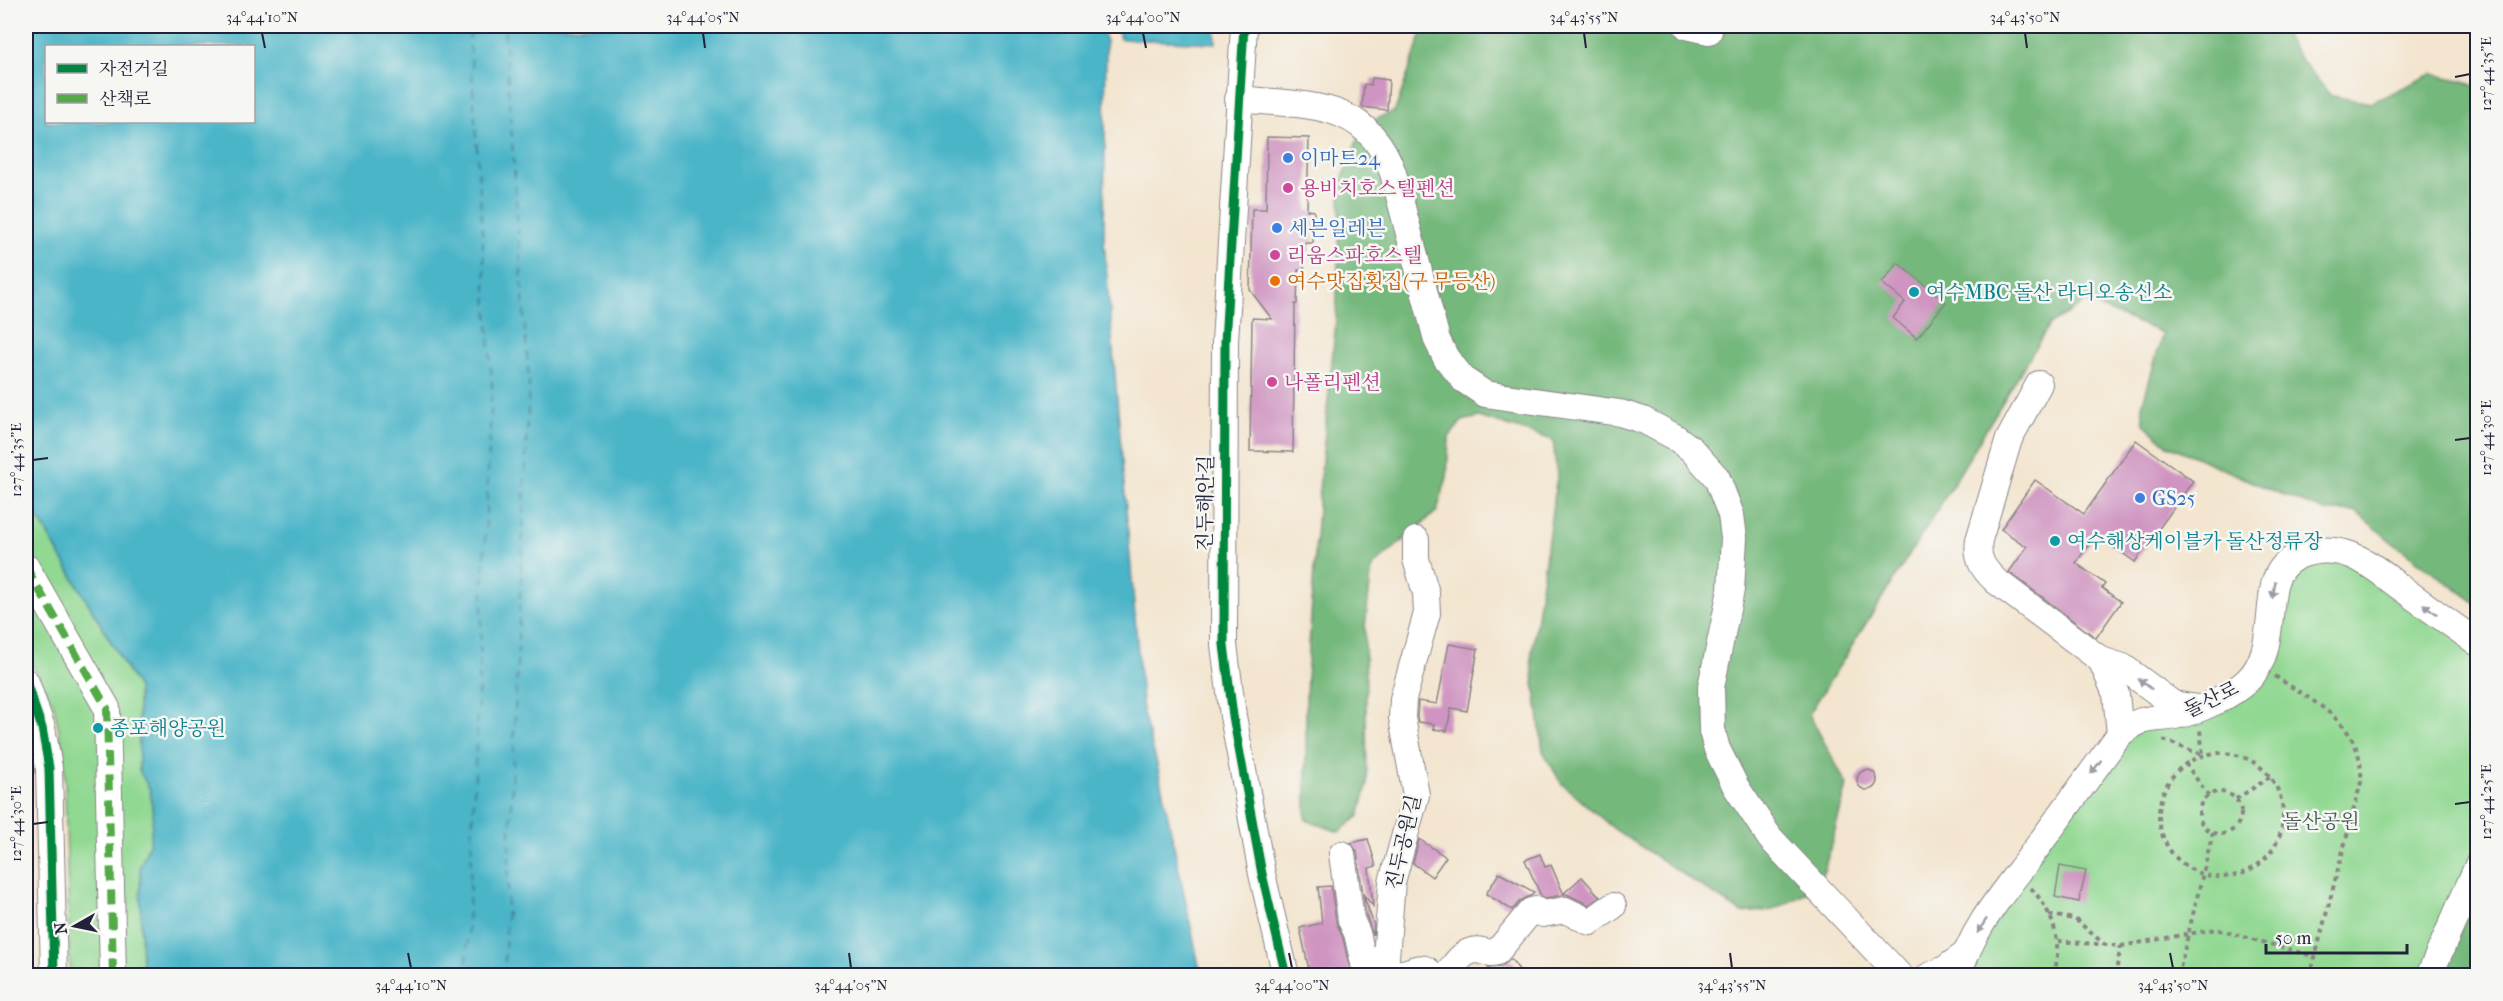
<svg xmlns="http://www.w3.org/2000/svg" width="2503" height="1001" font-family="'IM FELL French Canon','Noto Serif KR',serif">
<rect width="100%" height="100%" fill="#f6f6f2"/>
<filter id="ink" filterUnits="userSpaceOnUse"><feTurbulence type="fractalNoise" baseFrequency=".0167" numOctaves="2"/><feDisplacementMap in="SourceGraphic" scale="12" xChannelSelector="R" yChannelSelector="G"/><feConvolveMatrix kernelMatrix="1 2 1 2 8 2 1 2 1" color-interpolation-filters="sRGB"/></filter>
<filter id="wash" filterUnits="userSpaceOnUse"><feTurbulence type="fractalNoise" baseFrequency=".008" numOctaves="4" result="noise"/><feDisplacementMap in="SourceGraphic" scale="24" xChannelSelector="R" yChannelSelector="G"/><feGaussianBlur stdDeviation="1.35" result="paint"/><feColorMatrix in="noise" values="0 0 0 0 0 0 0 0 0 0 0 0 0 0 0 0 0 1.4 0 .05"/><feComposite in="paint" operator="in"/></filter>
<g filter="url(#wash)">
<rect width="100%" height="100%" fill="#f3e5cf"/>
<!-- green -->
<g fill="#91d892" stroke="#5a7d66" stroke-width="1.5">
<path d="M26,497l112,191 1,82 11,20 3,25 -3,27 -10,25 2,108h-72l-6,-222 -11,-50 -27,-50z"/>
<path d="M2333,551l144,92v222l-48,110 -470,1 161,-242 130,-55 25,-98z"/>
</g>
<!-- forest -->
<g fill="#74b87c" stroke="#4b6d5c" stroke-width="1.5">
<path d="M1433,26h848v4l20,30 30,36 40,7 61,-29 32,7 13,7v516l-84,-61 -38,-32h-30l-51,-20 -106,-46 -24,-21 -2,-18 21,-73 -77,-31 -37,23 -108,179 -132,210 38,71 -23,86 -13,20 -38,19 -31,3 -128,-84 -53,-46 -18,-32 -12,-92 26,-183 -4,-36 -74,-23 -17,4 -13,16 -2,40 -10,34 -65,56 -7,60 2,159 -8,30 -20,16 -33,-12v-126l13,-203 17,-170 5,-139 22,-57 32,-14 27,-78z"/>
<path d="M2477,893v82h-35z"/>
</g>
<!-- water -->
<g fill="#4bb5c8" stroke="#366c82" stroke-width="1.5" fill-rule="evenodd">
<path d="M26,26h1075l5,16 -2,199 39,472 14,51 44,211h-1059l-2,-108 10,-25 3,-27 -3,-25 -11,-20 -1,-82 -112,-191zM46,46h208v76h-208z"/>
<path d="M1117,26h98l1,17 -96,-4z"/>
</g>
<g fill="none" stroke-linecap="round" stroke-linejoin="round">
<!-- ferry -->
<g stroke="#325d73" stroke-width="1.5" stroke-dasharray="8 6" stroke-linecap="butt">
<path d="M466,976l26,-593 -23,-357"/>
<path d="M504,976l25,-592 -25,-358"/>
</g>
</g>
<g id="blocks">
<!-- building -->
<g fill="#cf94c1">
<path d="M1372,78l17,2 -2,30 -25,-3 2,-23 7,1z"/>
<path d="M1267,137l42,1 -2,72 7,1 -1,32h-8l-1,27h-6l-1,34h-2l-2,148 -43,-1 2,-133 20,1 -22,-29 2,-81h14z"/>
<path d="M1898,263l48,39 -29,36 -24,-20 12,-16 -23,-19z"/>
<path d="M2136,440l57,41 -58,81 -39,-28 -20,29 29,21 -3,4 19,14 -25,36 -87,-66 18,-25 -26,-18 34,-49 49,34z"/>
<path d="M1449,644l29,5 -11,62 -16,-3 -4,23 -14,-2 1,-5 -16,-2 -1,-5 1,-16 19,3z"/>
<circle cx="1867" cy="780" r="10"/>
<path d="M1368,839l8,27 -7,2 4,38 -10,-12 11,31 -1,10 -7,-19 -9,-64 -6,-9z"/>
<path d="M1419,839l27,18 -14,20 -19,-14z"/>
<path d="M1540,854l5,13 6,-2 13,30 -19,3 -4,-2 -16,-36z"/>
<path d="M2060,866l26,5 -7,31 -24,-5z"/>
<path d="M1499,873l35,19 -2,3 -12,6 -8,9 -26,-16z"/>
<path d="M1582,877l18,20 -11,8 -25,-12z"/>
<path d="M1331,886l5,36 7,16 8,37h-41l-10,-47 22,-5 -4,-36z"/>
<path d="M1511,959l12,16h-30l-5,-7 13,-1z"/>
</g>
</g>
</g>
<g filter="url(#ink)">
<use href="#blocks" fill-opacity="0" stroke="#8a8485" stroke-width="1.5"/>
<g fill="none" stroke-linecap="round" stroke-linejoin="round">
<!-- minor casing -->
<g stroke="#8a8485" stroke-width="28">
<g id="minor">
<path d="M1244,26l-19,316 -1,303 9,71 29,158 24,102"/>
<path d="M1687,26l22,5"/>
<path d="M1238,99c67,7 129,-1 155,74l44,167 9,18 18,22 21,14 135,19 23,7 32,17 16,12 26,29 14,37 3,23 -3,52 -20,97 1,44 5,18 19,38 34,51 130,138"/>
<path d="M2039,384l-30,55 -30,101c-3,19 4,29 17,41l105,79"/>
<path d="M26,567l81,141 6,268"/>
<path d="M26,682l16,46 7,40 5,208"/>
<path d="M2120,734l-4,-40 -15,-34 22,7 50,37 24,4"/>
<path d="M1342,854l9,66 6,13 9,39"/>
<path d="M1385,970l7,-88 24,-87 -14,-77 1,-19 24,-86 -1,-20 -10,-34v-19"/>
<path d="M1450,971c7,-11 18,-24 32,-20 7,2 8,3 15,1l34,-41 4,-1 8,4 22,-4 25,12 23,-16"/>
<path d="M1369,972c11,-2 19,0 29,1 14,1 24,-13 35,3"/>
<path d="M1929,976l16,-7 19,-14"/>
<path d="M1959,976c10,-43 42,-81 68,-115 31,-43 62,-85 93,-127 26,-21 30,-12 59,-19 20,-4 53,-20 68,-34 24,-22 21,-60 26,-90 2,-16 10,-28 25,-35 17,-7 36,-7 53,-1 18,7 34,21 49,32 26,19 52,38 78,56"/>
<path d="M2429,976l49,-111"/>
</g>
</g>
<!-- path -->
<g stroke="#8a8485" stroke-width="4" stroke-dasharray="4.5 4.5" stroke-linecap="butt">
<path d="M2275,676c42,29 89,47 86,106l-51,194"/>
<path d="M2163,740l40,15 -3,-25"/>
<circle cx="2221" cy="815" r="62"/>
<path d="M2185,763l24,33"/>
<circle cx="2220" cy="813" r="21"/>
<path d="M2236,799l34,-22"/>
<path d="M2031,888c24,27 31,53 23,88"/>
<path d="M2049,915l26,4 29,25"/>
<path d="M2058,941l63,5 95,-17 100,28"/>
<path d="M2115,976l6,-30"/>
<path d="M2178,976l35,-144"/>
</g>
<!-- minor -->
<use href="#minor" stroke="#fff" stroke-width="26"/>
<!-- quiet -->
<path stroke="#53aa46" stroke-width="8" stroke-dasharray="15 8" stroke-linecap="butt" d="M26,567l81,141 6,268"/>
<!-- cycleway casing -->
<g stroke="#f6f6f2" stroke-width="13">
<g id="cycleway">
<path d="M1244,26l-19,316 -1,303 9,71 29,158 24,102"/>
<path d="M26,682l16,46 7,40 5,208"/>
</g>
</g>
<!-- cycleway -->
<use href="#cycleway" stroke="#00873e" stroke-width="9"/>
</g>
<!-- one-way arrows -->
<defs><path id="oneway-solid" d="M-6-.8H1V-3.2L6.5 0L1 3.2V.8H-6Z" transform="scale(1.5)"/></defs>
<g fill="#9c9ca7">
<use href="#oneway-solid" transform="translate(2274 590) rotate(100)"/>
<use href="#oneway-solid" transform="translate(2430 609) rotate(-144)"/>
<use href="#oneway-solid" transform="translate(2145 684) rotate(-143)"/>
<use href="#oneway-solid" transform="translate(2096 767) rotate(127)"/>
<use href="#oneway-solid" transform="translate(1982 926) rotate(123)"/>
</g>
</g>
<!-- ticks -->
<path fill="none" stroke="#22223b" stroke-width="2" d="M262,33l3,15M703,33l2,15M1143,33l3,15M1584,33l2,15M2025,33l2,15M2455,77l15,-3M2455,440l15,-2M33,460l15,-2M2455,804l15,-2M33,824l15,-2M408,953l3,15M849,953l2,15M1289,953l3,15M1730,953l2,15M2170,953l3,15"/>
<!-- markers -->
<g fill="#3f7fe0" stroke="#f6f6f2" stroke-width="2">
<circle cx="1288" cy="158" r="6"/>
<circle cx="1277" cy="228" r="6"/>
<circle cx="2140" cy="498" r="6"/>
</g>
<g fill="#d1479c" stroke="#f6f6f2" stroke-width="2">
<circle cx="1288" cy="188" r="6"/>
<circle cx="1275" cy="255" r="6"/>
<circle cx="1272" cy="382" r="6"/>
</g>
<circle fill="#e8710a" stroke="#f6f6f2" stroke-width="2" cx="1275" cy="281" r="6"/>
<g fill="#0f9aa8" stroke="#f6f6f2" stroke-width="2">
<circle cx="1914" cy="292" r="6"/>
<circle cx="2055" cy="541" r="6"/>
<circle cx="98" cy="728" r="6"/>
</g>
<g text-anchor="middle" stroke-width="5" stroke-linejoin="round" paint-order="stroke">
<!-- shop labels -->
<g font-size="20" fill="#366cbe" stroke="#f6f6f2" text-anchor="start">
<text x="1300" y="165">이마트24</text>
<text x="1289" y="235">세븐일레븐</text>
<text x="2152" y="505">GS25</text>
</g>
<!-- hotel labels -->
<g font-size="20" fill="#b23c85" stroke="#f6f6f2" text-anchor="start">
<text x="1300" y="195">용비치호스텔펜션</text>
<text x="1287" y="262">리움스파호스텔</text>
<text x="1284" y="389">나폴리펜션</text>
</g>
<!-- food labels -->
<g font-size="20" fill="#c56008" stroke="#f6f6f2" text-anchor="start">
<text x="1287" y="288">여수맛집횟집(구 무등산)</text>
</g>
<!-- culture labels -->
<g font-size="20" fill="#0d838f" stroke="#f6f6f2" text-anchor="start">
<text x="1926" y="299">여수MBC 돌산 라디오송신소</text>
<text x="2067" y="548">여수해상케이블카 돌산정류장</text>
<text x="110" y="735">종포해양공원</text>
</g>
<!-- street labels -->
<g font-size="20" fill="#22223b" stroke="#f6f6f2">
<text transform="translate(1205 503) rotate(-89)" y="7">진두해안길</text>
<text transform="translate(2211 699) rotate(-26)" y="7">돌산로</text>
<text transform="translate(1403 842) rotate(-77)" y="7">진두공원길</text>
</g>
<!-- park labels -->
<g font-size="20" fill="#435955" stroke="#f6f6f2">
<text x="2321" y="828">돌산공원</text>
</g>
</g>
<!-- margin -->
<rect width="2503" height="1001" fill="none" stroke="#f6f6f2" stroke-width="66"/>
<!-- legend -->
<rect x="45" y="45" width="210" height="78" fill="#f6f6f2" stroke="#a1a1a9" stroke-width="1.5"/>
<rect x="57" y="64" width="30" height="9" fill="#00873e" stroke="#a1a1a9" stroke-width="1.5"/>
<text x="99" y="75" font-size="18" fill="#22223b">자전거길</text>
<rect x="57" y="94" width="30" height="9" fill="#53aa46" stroke="#a1a1a9" stroke-width="1.5"/>
<text x="99" y="105" font-size="18" fill="#22223b">산책로</text>
<!-- north arrow -->
<g transform="translate(75 926) rotate(261)" stroke="#f6f6f2" stroke-width="4.5" paint-order="stroke">
<path d="M0-4.5L10 22L0 15L-10 22Z" fill="#22223b"/>
<text y="-9" font-size="16" font-weight="bold" text-anchor="middle" fill="#22223b">N</text>
</g>
<!-- scale -->
<path d="M2266 944v9h141v-9" fill="none" stroke="#22223b" stroke-width="3"/>
<text x="2275" y="944" font-size="18" fill="#22223b" stroke="#f6f6f2" stroke-width="4.5" paint-order="stroke">50 m</text>
<rect x="33" y="33" width="2437" height="935" fill="none" stroke="#22223b" stroke-width="2"/>
<g font-size="15" text-anchor="middle" fill="#22223b">
<text x="262" y="22">34°44'10"N</text>
<text x="703" y="22">34°44'05"N</text>
<text x="1143" y="22">34°44'00"N</text>
<text x="1584" y="22">34°43'55"N</text>
<text x="2025" y="22">34°43'50"N</text>
<text transform="translate(2486 74) rotate(-90)" y="5">127°44'35"E</text>
<text transform="translate(2486 438) rotate(-90)" y="5">127°44'30"E</text>
<text transform="translate(16 460) rotate(-90)" y="5">127°44'35"E</text>
<text transform="translate(2486 802) rotate(-90)" y="5">127°44'25"E</text>
<text transform="translate(16 824) rotate(-90)" y="5">127°44'30"E</text>
<text x="411" y="990">34°44'10"N</text>
<text x="851" y="990">34°44'05"N</text>
<text x="1292" y="990">34°44'00"N</text>
<text x="1732" y="990">34°43'55"N</text>
<text x="2173" y="990">34°43'50"N</text>
</g>
</svg>
